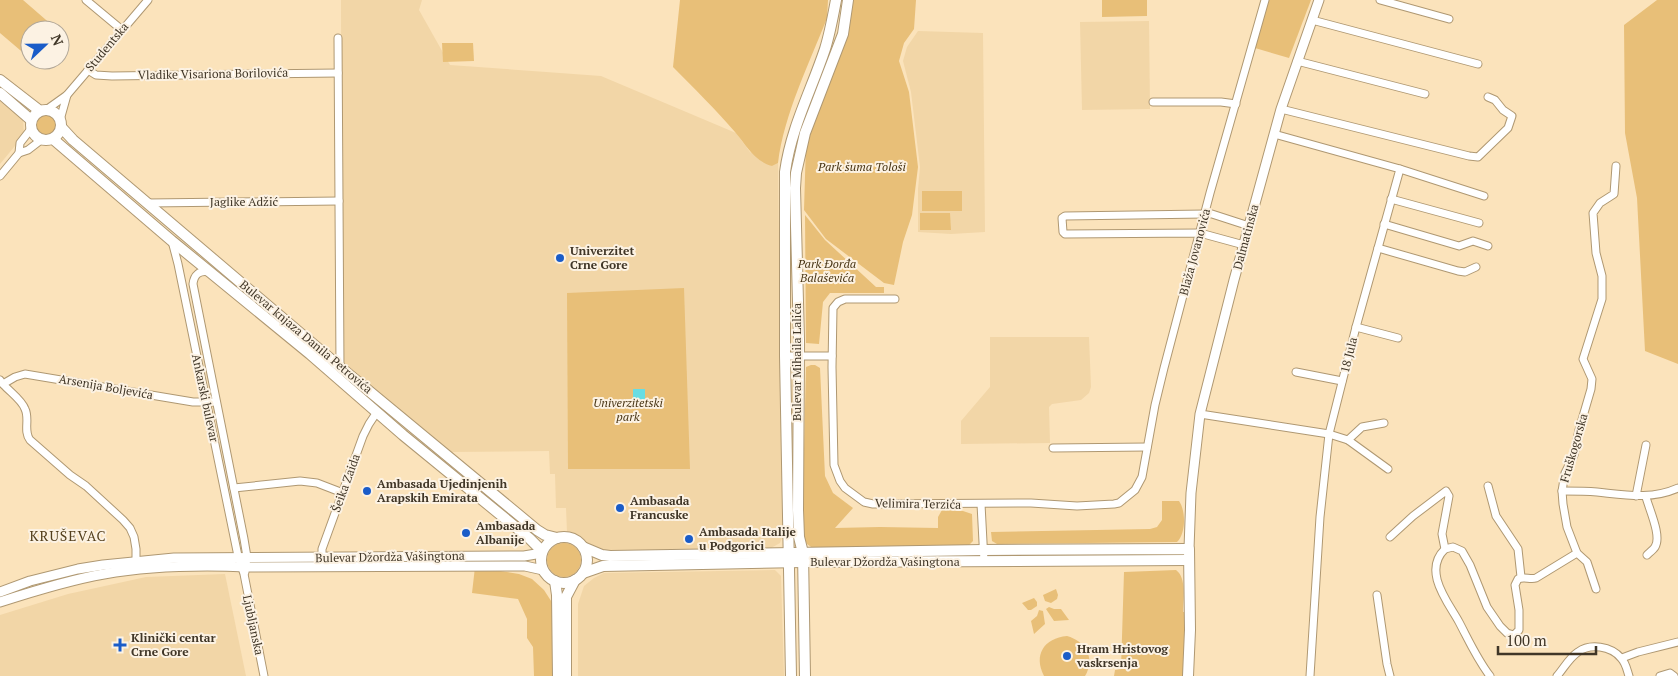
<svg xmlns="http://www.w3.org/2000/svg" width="1678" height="676" font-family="'PT Serif',serif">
<rect width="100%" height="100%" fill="#fbe3bb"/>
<!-- built -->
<g fill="#f2d6a7">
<path d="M341,0h81l-3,10 31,55 151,11 135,57 14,19 22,14 6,-3 5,371 -3,9 -9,5 -165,5 -14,-5 -10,-10 -15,-6 -1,-24h-10l-1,-34h-5l-1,-23 -99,1 -108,-90z"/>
<path d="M1149,21l1,88 -68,1 -2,-88z"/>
<path d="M918,31l65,2 2,199 -34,2 -33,-2v-43l2,-22 -9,-75 -8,-31 4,-14z"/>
<path d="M0,100l23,18 1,17 -24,29z"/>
<path d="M990,337h99l2,50 -2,6 -8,7 -29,4 -3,3 1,36 -89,1v-23l29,-34z"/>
<path d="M775,570l6,6 3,100h-206v-72l6,-18 10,-8 10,-5z"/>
<path d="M225,574l21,102h-246v-61l68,-21 78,-17z"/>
</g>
<!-- green -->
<g fill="#e8bf78">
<path d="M0,0h23l30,26 -4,4h-19v23l-3,3 -27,-23z"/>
<path d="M680,0h148l-1,18c-18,46 -43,96 -49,145l-6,3c-18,-5 -25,-20 -37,-34 -19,-22 -41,-44 -62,-65z"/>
<path d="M848,0h68l-2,29 -10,14 -5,18 10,31 9,75 -6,48 -9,27 -9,43 -10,-2 -58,-44 -22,-29 2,-67 32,-83z"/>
<path d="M1102,0h45v16l-45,1z"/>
<path d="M1268,0h43l-22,58 -34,-10z"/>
<path d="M1657,0h21v364l-33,-13 -8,-153 -12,-65 -1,-108z"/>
<path d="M442,43h31l1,18 -31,1z"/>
<circle cx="46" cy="125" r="10"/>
<rect x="922" y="191" width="40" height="20"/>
<path d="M920,213h30l1,17h-31z"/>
<path d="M805,215l20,25 51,47h8v6h-54l-7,9 -4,42 -13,-1z"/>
<path d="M684,288l6,181h-122l-1,-176z"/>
<path d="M811,365h4l5,3 5,108 8,17 20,15 -18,20 45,-1 58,1v-11l4,-7 21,1 9,3 1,27 -6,6 -153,2 -7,-5 -5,-10 4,-167z"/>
<path d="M1162,501h17c7,10 7,32 -2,41l-180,2 -5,-3 -1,-9 159,-3 7,-2 5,-7z"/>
<circle cx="564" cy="560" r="17"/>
<path d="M475,567l44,7 13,5 12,11 9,14v72h-19l-1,-29 -6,-9v-19l-9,-20 -46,-6z"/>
<path d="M1176,570c11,8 7,30 7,42h4l-4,64h-69l1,-6 6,-1 3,-97z"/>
<path d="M1056,589l2,6 -1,4 -6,4 -6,-2 -2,-6z"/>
<path d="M1034,598l3,4v4l-6,4h-3l-6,-7z"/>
<path d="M1049,607l5,2h7l8,11 -15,1 -8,-12z"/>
<path d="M1039,610l4,1 2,13 -11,10 -3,-13 6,-5z"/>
<path d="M1067,636c18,5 29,22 18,40h-41c-11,-21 0,-38 23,-40z"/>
</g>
<!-- water -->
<rect fill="#68dde3" x="633" y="389" width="12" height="12"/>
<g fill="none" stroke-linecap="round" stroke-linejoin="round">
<!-- minor casing -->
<g stroke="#af9872" stroke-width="9">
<g id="minor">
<path d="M86,0l36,30"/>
<path d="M1380,0l69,19"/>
<path d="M1312,20l166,44"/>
<path d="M338,38l2,329"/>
<path d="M1297,61l128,33"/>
<path d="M88,70l8,5 16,1 226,-3"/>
<path d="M1153,102h68l15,2"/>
<path d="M1281,109l188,47 9,1 30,-29 4,-12 -9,-6 -8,-10 -7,-3"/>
<path d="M46,110l21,-15 81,-95"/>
<path d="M60,120l7,-25"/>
<path d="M1274,134l126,35 -44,158 -27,107 -9,83 -10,159"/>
<path d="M19,153l9,-3 13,-10"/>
<path d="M1400,169l84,27"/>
<path d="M0,176l19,-23 1,-10 11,-14"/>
<path d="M1391,199l88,24"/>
<path d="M148,203l191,-2"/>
<path d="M1384,224l75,22 14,-5 15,5"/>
<path d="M172,241l6,23 60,292 6,18 20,102"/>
<path d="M1244,245l-44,-12 -135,1 -2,-2 -1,-14 3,-2 140,-2h7l37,12"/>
<path d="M1378,248l80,23 7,1 11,-5"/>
<path d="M209,272c-10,-2 -15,3 -16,12l51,255 3,18 -2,15"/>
<path d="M895,299h-50l-7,3 -5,6 -1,59 2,98 6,16 5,7 19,14 9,2 158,-1 46,3 37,-2 5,-1 16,-13 7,-13 13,-72 9,-37 46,-175 55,-193"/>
<path d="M1356,327l42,11"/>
<path d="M785,356h47"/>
<path d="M1296,372l46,9"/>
<path d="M0,380l3,4 12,-7 10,-3 168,28h23"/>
<path d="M3,384c7,8 19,16 22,25 5,10 -2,22 5,31l40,35 16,11 37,34 7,8 4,9 2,12v16"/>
<path d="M1200,414l129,20 19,6 14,-13 22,-4"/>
<path d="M1348,440l40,29"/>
<path d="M1053,448l94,-1"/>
<path d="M1488,486l8,30 22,33 3,28"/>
<path d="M234,488l66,-7 17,2 26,10"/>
<path d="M1562,491c12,0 24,0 35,1 29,3 54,8 81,-4"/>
<path d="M1636,496l10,-51"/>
<path d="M1646,497c3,12 16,39 9,50 -2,3 -6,6 -8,8"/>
<path d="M981,504l3,57"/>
<path d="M1390,537l23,-21 33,-25 3,5 -7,38 3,15"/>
<path d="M1577,553l10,9 9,27"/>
<path d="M322,557v-8l41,-113 6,-12 8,-12"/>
<path d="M1377,595l10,69 3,12"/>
<path d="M1622,658l16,-6 40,-10"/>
<path d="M1490,676c-13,-17 -21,-35 -31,-54 -11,-20 -37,-51 -14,-73l8,-2 9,4 8,14 17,42 13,19 7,7 7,2 5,-5v-20l-4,-25 3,-6c6,-3 12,1 18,-1l41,-25 -10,-26 -4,-23 -1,-13 3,-18 9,-18 5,-25 12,-41 1,-10 -9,-20 19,-60v-23l-6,-23 -3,-40 7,-10 14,-9 2,-28"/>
<path d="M1557,676c7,-8 12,-18 21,-24 12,-9 33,-6 43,6 5,5 6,12 8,18"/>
<path d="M1660,676l10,-3 4,3"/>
</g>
</g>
<!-- tertiary casing -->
<g stroke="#af9872" stroke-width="11">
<g id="tertiary">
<path d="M1189,549l2,-56 9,-79 34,-134 47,-171 38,-109"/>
<path d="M0,592l30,-11 48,-12 25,-4 71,-7 350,-2 18,-3"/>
<path d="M0,602c34,-11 69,-22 104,-28 46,-8 96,-9 143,-7l278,-1 18,4"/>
</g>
</g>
<!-- secondary casing -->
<g stroke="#af9872" stroke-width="12">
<g id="secondary">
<path d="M0,80l40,31"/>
<path d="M0,93l31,27"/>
<circle cx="46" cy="125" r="15"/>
<path d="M61,127l12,13 267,227 197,163 8,5 12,3"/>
<path d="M53,139l119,102 138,113 93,81 126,103 13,13"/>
<circle cx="564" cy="560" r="23"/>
<path d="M583,547l19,8 8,1 373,-6 206,-1 1,81 -2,46"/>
<path d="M583,573l20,-7 200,-4 386,-2"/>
<path d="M555,581l2,14 1,81"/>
<path d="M566,676v-79l9,-17"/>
<path d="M791,676l-6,-320v-184c6,-44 26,-81 40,-123 5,-16 8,-33 11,-49"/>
<path d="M805,676l-2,-123 -4,-16 -1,-27 1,-170 -4,-152 1,-15 9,-40 38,-99 5,-34"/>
</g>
</g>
<!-- minor -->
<use href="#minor" stroke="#fff" stroke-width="7"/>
<!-- tertiary -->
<use href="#tertiary" stroke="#fff" stroke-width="9"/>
<!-- secondary -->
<use href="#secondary" stroke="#fff" stroke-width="10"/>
</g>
<!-- markers -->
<g fill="#1a5cc8" stroke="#fcf2e3" stroke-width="2">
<circle cx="560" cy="258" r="5"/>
<circle cx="367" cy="491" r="5"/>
<circle cx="620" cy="508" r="5"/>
<circle cx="466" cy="533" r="5"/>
<circle cx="689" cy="539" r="5"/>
<path d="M117.5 637.5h5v5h5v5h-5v5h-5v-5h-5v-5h5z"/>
<circle cx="1067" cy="656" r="5"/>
</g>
<g text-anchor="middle" stroke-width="4" stroke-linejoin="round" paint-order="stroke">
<!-- street labels -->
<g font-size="12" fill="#403627" stroke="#fcf2e3">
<text transform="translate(107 47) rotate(-50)" y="4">Studentska</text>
<text transform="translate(213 74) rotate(-1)" y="4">Vladike Visariona Borilovića</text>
<text x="244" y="206">Jaglike Adžić</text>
<text transform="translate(1246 237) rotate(-75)" y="4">Dalmatinska</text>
<text transform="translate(1195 252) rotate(-75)" y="4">Blaža Jovanovića</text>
<text transform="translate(306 337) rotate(40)" y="4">Bulevar knjaza Danila Petrovića</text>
<text transform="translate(1349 355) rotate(-76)" y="4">18 Jula</text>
<text transform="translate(797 362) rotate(-90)" y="4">Bulevar Mihaila Lalića</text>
<text transform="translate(106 387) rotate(10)" y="4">Arsenija Boljevića</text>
<text transform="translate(205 398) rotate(78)" y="4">Ankarski bulevar</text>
<text transform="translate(1574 448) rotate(-74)" y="4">Fruškogorska</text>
<text transform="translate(346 483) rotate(-70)" y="4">Šeika Zaida</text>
<text transform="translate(918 504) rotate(1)" y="4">Velimira Terzića</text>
<text transform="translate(390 557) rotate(-1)" y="4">Bulevar Džordža Vašingtona</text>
<text x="885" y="566">Bulevar Džordža Vašingtona</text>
<text transform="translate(253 625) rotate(78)" y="4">Ljubljanska</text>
</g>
<!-- park labels -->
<g font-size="12" font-style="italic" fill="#493616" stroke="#fcf2e3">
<text x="862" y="171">Park šuma Tološi</text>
<text x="827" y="268">Park Đorđa<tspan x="827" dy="14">Balaševića</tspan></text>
<text x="628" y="407">Univerzitetski<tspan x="628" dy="14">park</tspan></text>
</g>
<!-- poi labels -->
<g font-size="12" font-weight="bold" fill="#403627" stroke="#fcf2e3" text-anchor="start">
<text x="570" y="255">Univerzitet<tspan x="570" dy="14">Crne Gore</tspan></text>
<text x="377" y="488">Ambasada Ujedinjenih<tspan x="377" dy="14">Arapskih Emirata</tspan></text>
<text x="630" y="505">Ambasada<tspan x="630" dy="14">Francuske</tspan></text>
<text x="476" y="530">Ambasada<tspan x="476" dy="14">Albanije</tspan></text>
<text x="699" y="536">Ambasada Italije<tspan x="699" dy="14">u Podgorici</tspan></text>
<text x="131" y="642">Klinički centar<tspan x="131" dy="14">Crne Gore</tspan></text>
<text x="1077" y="653">Hram Hristovog<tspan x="1077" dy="14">vaskrsenja</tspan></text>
</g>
<!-- neighbourhood labels -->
<g font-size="14" letter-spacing="1" fill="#533f1c" stroke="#fcf2e3">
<text x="68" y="541">KRUŠEVAC</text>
</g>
</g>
<!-- north arrow -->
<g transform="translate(45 45) rotate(68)"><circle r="24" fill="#fcf2e3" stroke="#b1a798"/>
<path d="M0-4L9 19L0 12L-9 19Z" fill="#1a5cc8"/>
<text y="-8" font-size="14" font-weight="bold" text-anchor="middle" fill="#403627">N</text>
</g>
<!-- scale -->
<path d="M1498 646v8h98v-8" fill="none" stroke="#403627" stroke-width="2.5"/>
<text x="1506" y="646" font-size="15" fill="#403627" stroke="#fcf2e3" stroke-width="4" paint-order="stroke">100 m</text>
</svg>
